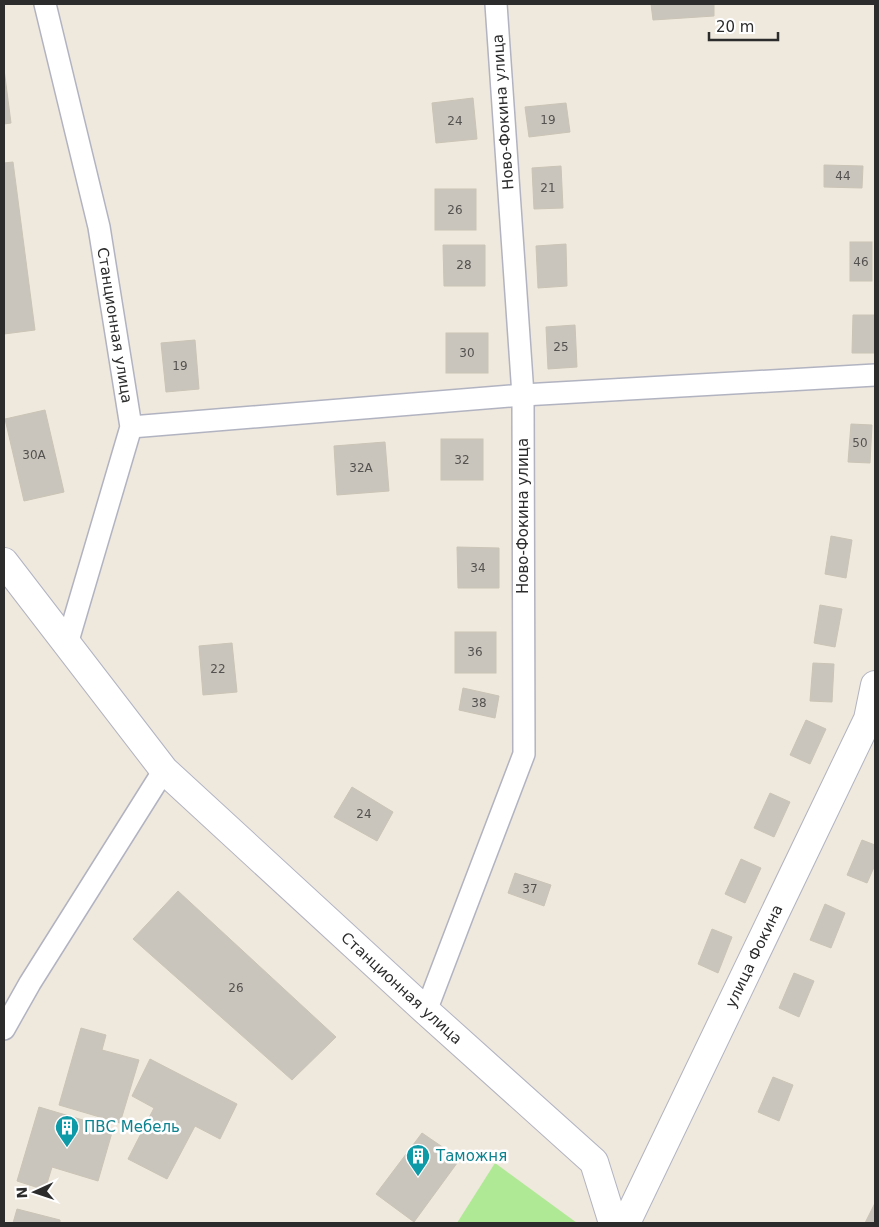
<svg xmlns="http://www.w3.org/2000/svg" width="879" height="1227" font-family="'DejaVu Sans',sans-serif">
<rect width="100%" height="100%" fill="#efe8dd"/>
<!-- green -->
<path fill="#afe995" d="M495,1163l82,60h-120z"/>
<!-- building -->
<g fill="#cac5bc" stroke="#cac4b6">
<path d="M651,4h63v12l-61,4z"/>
<path d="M4,69l7,54 -7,1z"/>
<path d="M473,98l4,41 -41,4 -4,-40z"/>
<path d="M566,103l4,29 -41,5 -4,-30z"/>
<path d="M13,162l22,168 -31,4v-171z"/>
<path d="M824,165l39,1 -1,22 -38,-1z"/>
<path d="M561,166l2,42 -29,1 -2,-41z"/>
<rect x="435" y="189" width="41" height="41"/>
<rect x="850" y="242" width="22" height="39"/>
<path d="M566,244l1,42 -29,2 -2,-42z"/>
<path d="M443,245h42v41h-41z"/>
<path d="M853,315h21v38h-22z"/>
<path d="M575,325l2,42 -29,2 -2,-42z"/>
<rect x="446" y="333" width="42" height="40"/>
<path d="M195,340l4,49 -33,3 -5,-49z"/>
<path d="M45,410l19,82 -40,9 -19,-82z"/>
<path d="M851,424l21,1 -2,38 -22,-1z"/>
<rect x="441" y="439" width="42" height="41"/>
<path d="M385,442l4,49 -52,4 -3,-49z"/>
<path d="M831,536l21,4 -6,38 -21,-4z"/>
<path d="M457,547l42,1v40h-41z"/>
<path d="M820,605l22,4 -7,38 -21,-4z"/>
<rect x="455" y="632" width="41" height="41"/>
<path d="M232,643l5,49 -34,3 -4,-49z"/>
<path d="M813,663l21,1 -2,38 -22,-1z"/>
<path d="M463,688l36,8 -4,22 -36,-8z"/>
<path d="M806,720l20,9 -16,35 -20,-9z"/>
<path d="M352,787l41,25 -16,29 -43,-24z"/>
<path d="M770,793l20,9 -16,35 -20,-9z"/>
<path d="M862,840l13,5v20l-8,18 -20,-8z"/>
<path d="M741,859l20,9 -16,35 -20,-9z"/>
<path d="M515,873l36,12 -7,21 -36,-13z"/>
<path d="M178,891l158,146 -44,43 -159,-141z"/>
<path d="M825,904l20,9 -14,35 -21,-8z"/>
<path d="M712,929l20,8 -14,36 -20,-9z"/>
<path d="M794,973l20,8 -15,36 -20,-9z"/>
<path d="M81,1028l25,7 -4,15 37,10 -19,63 -61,-18z"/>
<path d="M150,1059l87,45 -17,35 -25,-13 -28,53 -39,-20 26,-51 -22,-12z"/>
<path d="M773,1077l20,8 -14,36 -21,-9z"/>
<path d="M39,1107l74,22 -15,52 -46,-14 -7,23 -28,-9z"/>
<path d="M422,1133l38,26 -46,63 -38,-28z"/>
<path d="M875,1203v20h-10z"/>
<path d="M17,1209l43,11v3h-47z"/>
</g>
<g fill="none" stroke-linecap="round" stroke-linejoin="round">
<!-- street casing -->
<g stroke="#b1b3c1" stroke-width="24">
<g id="street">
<path id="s1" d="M45,4l54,223 32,200 -64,217"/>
<path d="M131,427l392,-32 352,-20"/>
<path d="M426,1011l98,-257 -1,-359 -27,-391"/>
<path d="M4,1029l26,-46 134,-213"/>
</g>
</g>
<!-- secondary casing -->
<g stroke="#b1b3c1" stroke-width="30">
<g id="secondary">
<path id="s2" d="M4,562l160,208 262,241 168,151 19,61"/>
<path id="s3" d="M626,1223l242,-504 7,-34"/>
</g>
</g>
<!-- street -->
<use href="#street" stroke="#fff" stroke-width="21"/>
<!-- secondary -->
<use href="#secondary" stroke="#fff" stroke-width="28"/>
</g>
<!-- icons -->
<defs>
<g id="building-pin" transform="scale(1.25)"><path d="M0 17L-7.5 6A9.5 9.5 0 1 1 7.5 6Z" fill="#0f9aa8" stroke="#fff"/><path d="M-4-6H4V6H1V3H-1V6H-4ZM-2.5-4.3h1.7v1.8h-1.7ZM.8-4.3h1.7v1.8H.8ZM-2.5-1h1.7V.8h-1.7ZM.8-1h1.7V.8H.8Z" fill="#fff"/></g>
</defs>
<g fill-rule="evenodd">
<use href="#building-pin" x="67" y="1127"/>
<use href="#building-pin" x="418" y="1156"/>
</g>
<g text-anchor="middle" stroke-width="5" stroke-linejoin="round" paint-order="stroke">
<!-- number labels -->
<g font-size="12" fill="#545250">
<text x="548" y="124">19</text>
<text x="455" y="125">24</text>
<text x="843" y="180">44</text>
<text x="548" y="192">21</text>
<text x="455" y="214">26</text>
<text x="861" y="266">46</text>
<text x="464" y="269">28</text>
<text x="561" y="351">25</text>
<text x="467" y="357">30</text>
<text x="180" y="370">19</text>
<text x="860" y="447">50</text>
<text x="34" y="459">30А</text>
<text x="462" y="464">32</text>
<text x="361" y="472">32А</text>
<text x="478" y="572">34</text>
<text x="475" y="656">36</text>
<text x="218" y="673">22</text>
<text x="479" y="707">38</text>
<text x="364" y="818">24</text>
<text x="530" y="893">37</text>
<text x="236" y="992">26</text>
</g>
<!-- street labels -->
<g font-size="15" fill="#2c2c2c" stroke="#fff">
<text transform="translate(503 112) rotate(-94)" y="5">Ново-Фокина улица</text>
<text dy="5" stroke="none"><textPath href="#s1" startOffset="329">Станционная улица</textPath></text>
<text transform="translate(523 516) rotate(-90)" y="5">Ново-Фокина улица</text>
<text dy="5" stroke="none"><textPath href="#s3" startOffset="296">улица Фокина</textPath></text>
<text dy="5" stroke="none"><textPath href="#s2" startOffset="585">Станционная улица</textPath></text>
</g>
<!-- culture labels -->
<g font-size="15" fill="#0d838f" stroke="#fff" text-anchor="start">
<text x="84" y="1132">ПВС Мебель</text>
<text x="436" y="1161">Таможня</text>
</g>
</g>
<!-- border -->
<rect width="879" height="1227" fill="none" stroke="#2c2c2c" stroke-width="10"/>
<!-- north arrow -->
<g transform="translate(35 1192) rotate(267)" stroke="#ffffff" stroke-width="4" paint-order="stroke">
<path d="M0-4L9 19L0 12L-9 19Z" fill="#2c2c2c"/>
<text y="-8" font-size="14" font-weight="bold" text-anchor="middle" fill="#2c2c2c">N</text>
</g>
<!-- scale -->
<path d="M709 32v8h69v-8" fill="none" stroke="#2c2c2c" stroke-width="2.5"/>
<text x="716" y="32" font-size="15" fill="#2c2c2c" stroke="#ffffff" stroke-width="4" paint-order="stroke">20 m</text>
</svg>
